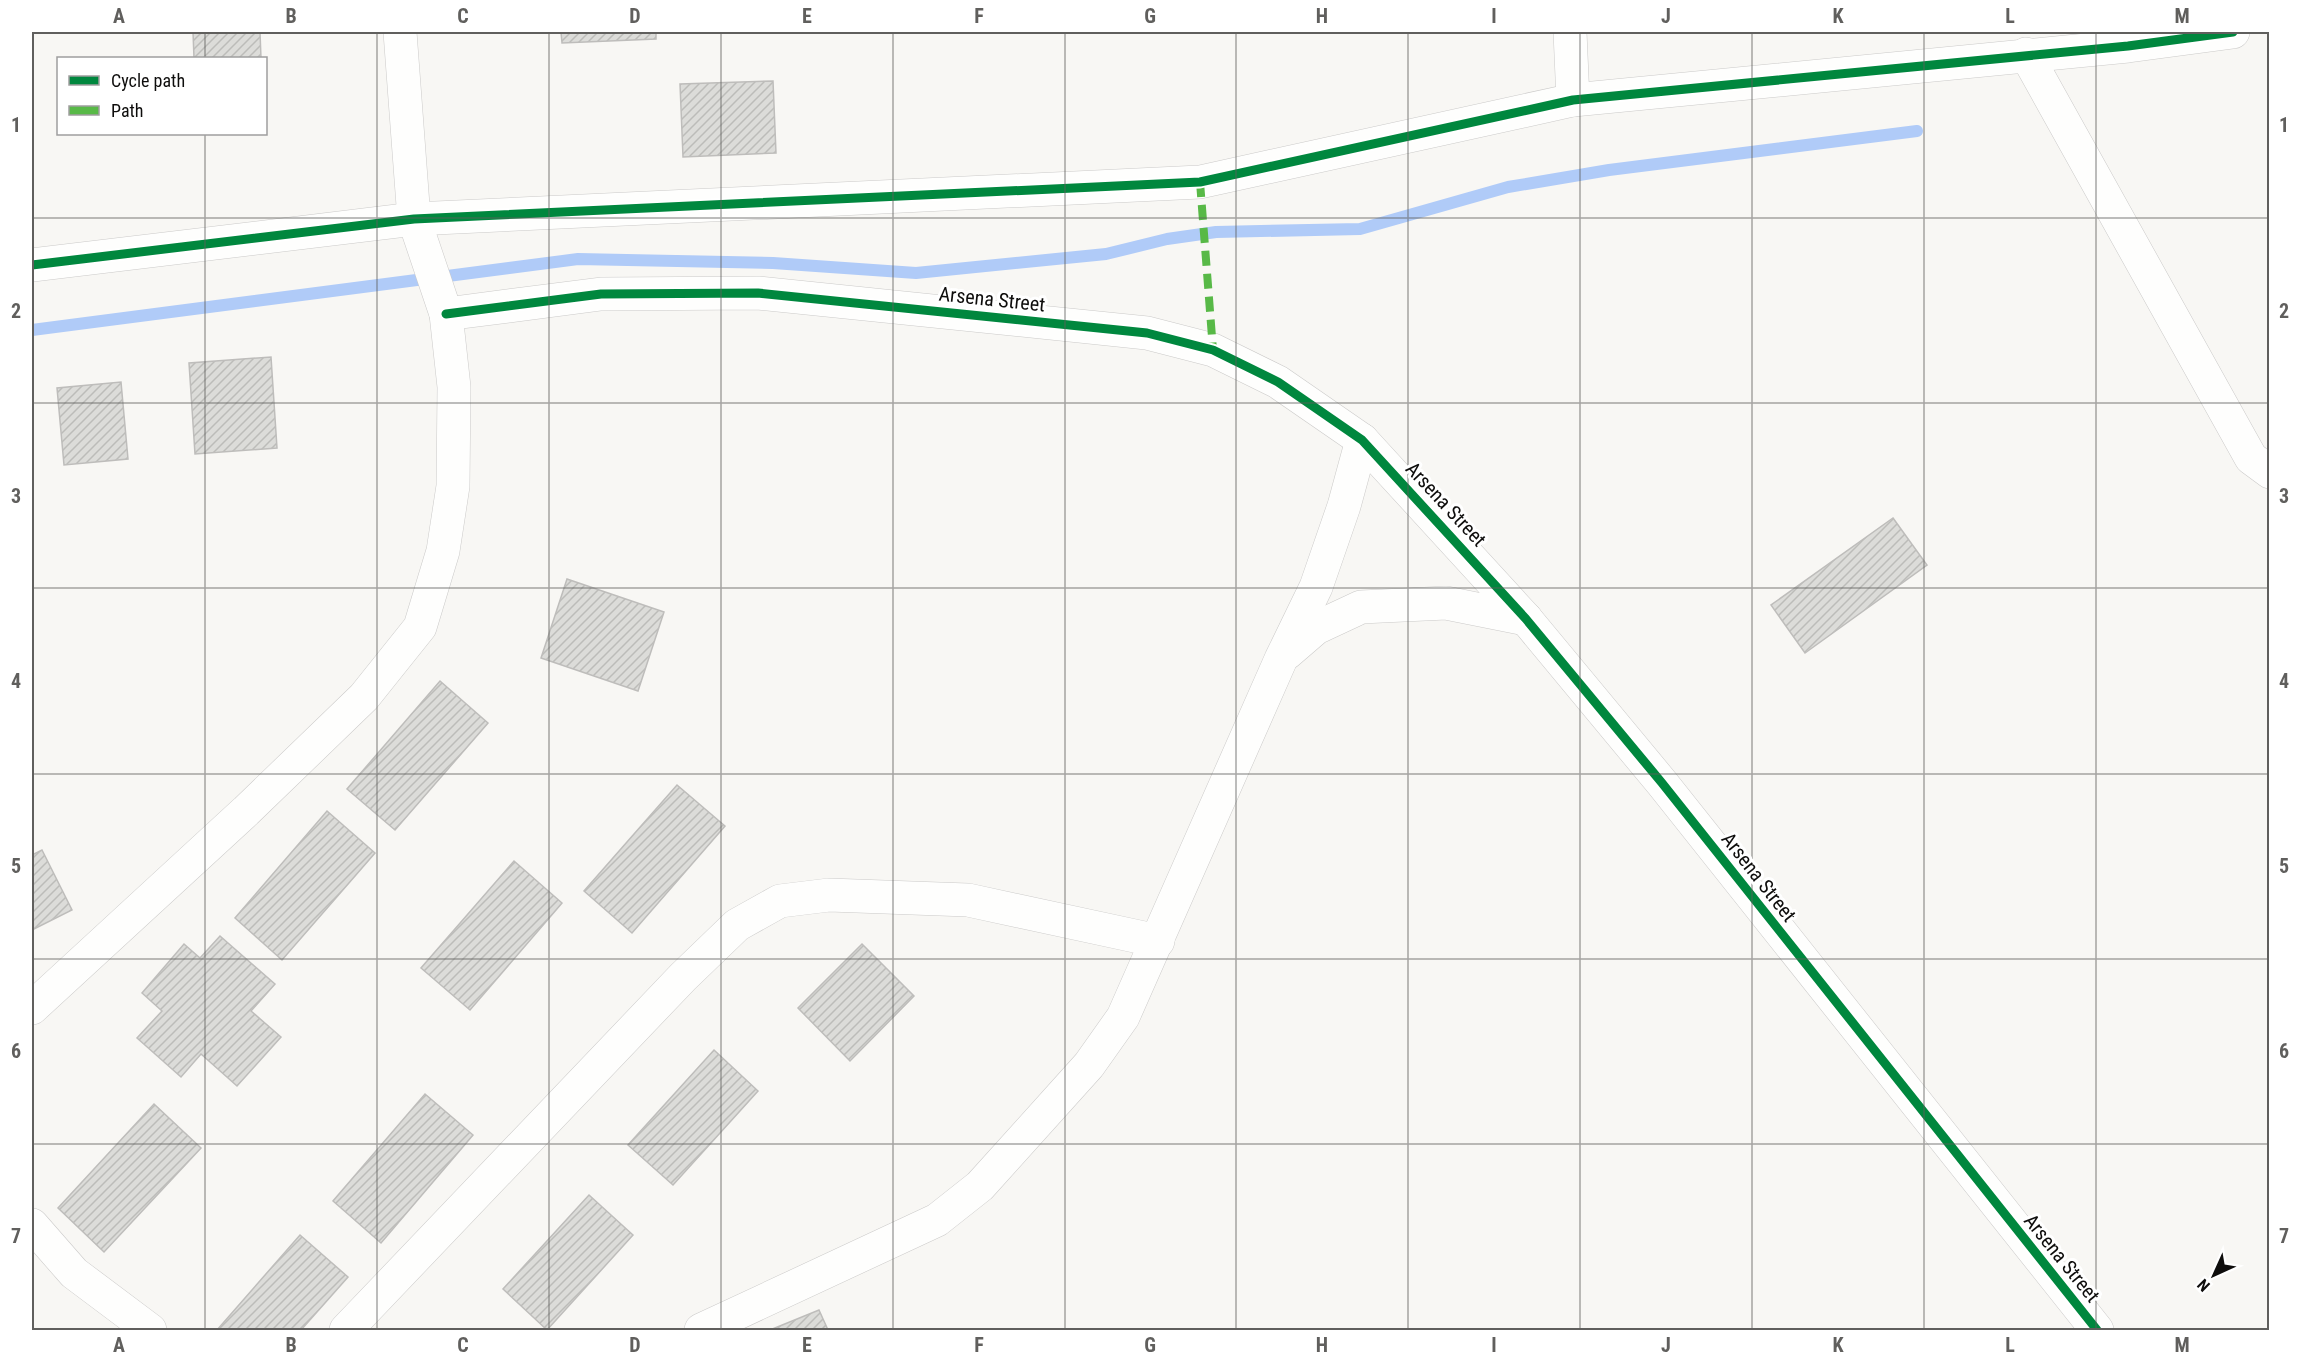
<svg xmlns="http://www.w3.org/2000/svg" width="2301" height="1362" font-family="'Roboto Condensed',sans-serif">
<defs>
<pattern id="building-hatch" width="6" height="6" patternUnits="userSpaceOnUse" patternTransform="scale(1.5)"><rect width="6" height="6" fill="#dcdcd9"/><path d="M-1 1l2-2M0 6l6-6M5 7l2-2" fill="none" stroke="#bcbcb9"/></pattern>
</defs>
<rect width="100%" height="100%" fill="#f8f7f4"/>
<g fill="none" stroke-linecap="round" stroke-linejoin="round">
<!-- stream -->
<path stroke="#b0cbf8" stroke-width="12" d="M32,330l546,-71 195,4 143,10 190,-19 61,-15 49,-7 144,-3 148,-42 101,-17 308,-39"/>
</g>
<!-- building -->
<g fill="url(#building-hatch)" stroke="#bebdbb" stroke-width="1.5">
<path d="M193,32h67l1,26h-67z"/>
<path d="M561,32h95v7l-94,4z"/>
<path d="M773,81l3,72 -93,4 -3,-73z"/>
<path d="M271,357l6,91 -82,6 -6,-91z"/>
<path d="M121,382l7,77 -64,6 -7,-77z"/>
<path d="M1893,518l34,47 -122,88 -34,-48z"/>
<path d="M567,579l97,33 -26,79 -97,-33z"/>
<path d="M440,681l48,42 -93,107 -48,-41z"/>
<path d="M677,785l48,41 -93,107 -48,-42z"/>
<path d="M327,811l48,42 -93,107 -47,-42z"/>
<path d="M42,850l30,60 -40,20v-75z"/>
<path d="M514,861l48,42 -92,107 -49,-42z"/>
<path d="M220,936l55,48 -24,27 30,26 -44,49 -36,-32 -20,23 -44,-39 25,-27 -20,-18 42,-49 16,14z"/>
<path d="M862,944l52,52 -64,65 -52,-53z"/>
<path d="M714,1050l44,41 -85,94 -45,-40z"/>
<path d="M425,1094l48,41 -92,108 -48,-42z"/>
<path d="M154,1104l47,44 -97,104 -46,-44z"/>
<path d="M589,1195l44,40 -86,95 -44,-41z"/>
<path d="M300,1235l48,42 -47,53h-84z"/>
<path d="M819,1310l9,20h-58z"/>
</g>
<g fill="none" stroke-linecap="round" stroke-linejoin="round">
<!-- minor casing -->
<g stroke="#cbcac9" stroke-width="34">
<g id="minor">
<path d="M1570,32l3,68"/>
<path d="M2026,54l225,404 19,14"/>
<path d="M32,265l382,-46 786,-37 373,-82 555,-54 105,-14"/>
<path d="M446,314l155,-20 157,-1 389,40 66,17 65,32 84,58 164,179 136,164 435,547"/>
<path d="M1287,653l29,-25 45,-21 85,-4 80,16"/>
<path d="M32,1008l214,-197 118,-114 56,-70 23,-76 10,-65 1,-99 -8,-73 -32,-95 -14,-187"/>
<path d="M32,1225l42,48 76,57"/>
<path d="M346,1330l337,-353 54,-52 43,-24 49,-6 139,5 190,41"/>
<path d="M701,1330l236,-110 43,-34 109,-121 34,-48 158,-358 35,-72 28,-81 18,-66"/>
</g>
</g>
<!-- minor -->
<use href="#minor" stroke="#fefefd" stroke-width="33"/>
<!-- quiet -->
<path stroke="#58b947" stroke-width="8" stroke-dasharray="15 8" stroke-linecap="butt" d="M1200,182l13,168"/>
<!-- cycleway casing -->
<g stroke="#fff" stroke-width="13">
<g id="cycleway">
<path d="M32,265l382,-46 786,-37 373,-82 555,-54 105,-14"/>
<path d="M446,314l155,-20 157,-1 389,40 66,17 65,32 84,58 164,179 136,164 435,547"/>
</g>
</g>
<!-- cycleway -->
<use href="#cycleway" stroke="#00873e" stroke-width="9"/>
</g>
<!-- grid -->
<path fill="none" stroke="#605f5d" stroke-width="1.5" stroke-opacity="0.55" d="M205,32v26M377,32v1298M549,32v1298M721,32v1298M893,32v1298M1065,32v1298M1236,32v1298M1408,32v1298M1580,32v1298M1752,32v1298M1924,32v1298M2096,32v1298M205,134v1196M32,218h2238M32,403h2238M32,588h2238M32,774h2238M32,959h2238M32,1144h2238"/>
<g text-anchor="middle" stroke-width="6" stroke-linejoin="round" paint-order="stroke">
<!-- street labels -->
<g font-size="20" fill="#0e0d0c" stroke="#fff">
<text transform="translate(992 299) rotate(6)" y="7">Arsena Street</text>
<text transform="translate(1446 504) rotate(47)" y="7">Arsena Street</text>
<text transform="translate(1759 877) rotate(52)" y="7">Arsena Street</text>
<text transform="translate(2062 1258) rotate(51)" y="7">Arsena Street</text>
</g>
</g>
<!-- border -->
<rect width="2301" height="1362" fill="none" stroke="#ffffff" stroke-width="66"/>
<!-- legend -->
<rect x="57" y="57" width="210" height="78" fill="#ffffff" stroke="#9f9e9e" stroke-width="1.5"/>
<rect x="69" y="76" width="30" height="9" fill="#00873e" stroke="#9f9e9e" stroke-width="1.5"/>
<text x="111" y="87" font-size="18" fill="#0e0d0c">Cycle path</text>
<rect x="69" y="106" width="30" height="9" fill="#58b947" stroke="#9f9e9e" stroke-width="1.5"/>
<text x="111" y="117" font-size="18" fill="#0e0d0c">Path</text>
<!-- north arrow -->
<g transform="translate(2214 1275) rotate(225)" stroke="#ffffff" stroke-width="4.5" paint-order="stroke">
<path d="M0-4.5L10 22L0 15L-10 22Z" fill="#0e0d0c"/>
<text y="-9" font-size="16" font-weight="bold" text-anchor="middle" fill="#0e0d0c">N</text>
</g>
<rect x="33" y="33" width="2235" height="1296" fill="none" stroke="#605f5d" stroke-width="2"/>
<g font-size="20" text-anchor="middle" font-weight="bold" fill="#605f5d">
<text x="119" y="23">A</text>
<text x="291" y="23">B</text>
<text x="463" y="23">C</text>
<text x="635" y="23">D</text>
<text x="807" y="23">E</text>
<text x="979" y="23">F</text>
<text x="1150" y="23">G</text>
<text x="1322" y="23">H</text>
<text x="1494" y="23">I</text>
<text x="1666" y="23">J</text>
<text x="1838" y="23">K</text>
<text x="2010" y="23">L</text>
<text x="2182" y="23">M</text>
<text x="16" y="132">1</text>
<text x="2284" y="132">1</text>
<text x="16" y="318">2</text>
<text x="2284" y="318">2</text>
<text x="16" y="503">3</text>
<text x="2284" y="503">3</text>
<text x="16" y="688">4</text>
<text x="2284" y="688">4</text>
<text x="16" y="873">5</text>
<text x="2284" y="873">5</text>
<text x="16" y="1058">6</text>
<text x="2284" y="1058">6</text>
<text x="16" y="1243">7</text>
<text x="2284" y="1243">7</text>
<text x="119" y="1352">A</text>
<text x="291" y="1352">B</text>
<text x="463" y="1352">C</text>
<text x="635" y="1352">D</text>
<text x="807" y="1352">E</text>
<text x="979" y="1352">F</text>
<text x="1150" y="1352">G</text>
<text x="1322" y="1352">H</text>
<text x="1494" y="1352">I</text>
<text x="1666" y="1352">J</text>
<text x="1838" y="1352">K</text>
<text x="2010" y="1352">L</text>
<text x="2182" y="1352">M</text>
</g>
</svg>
